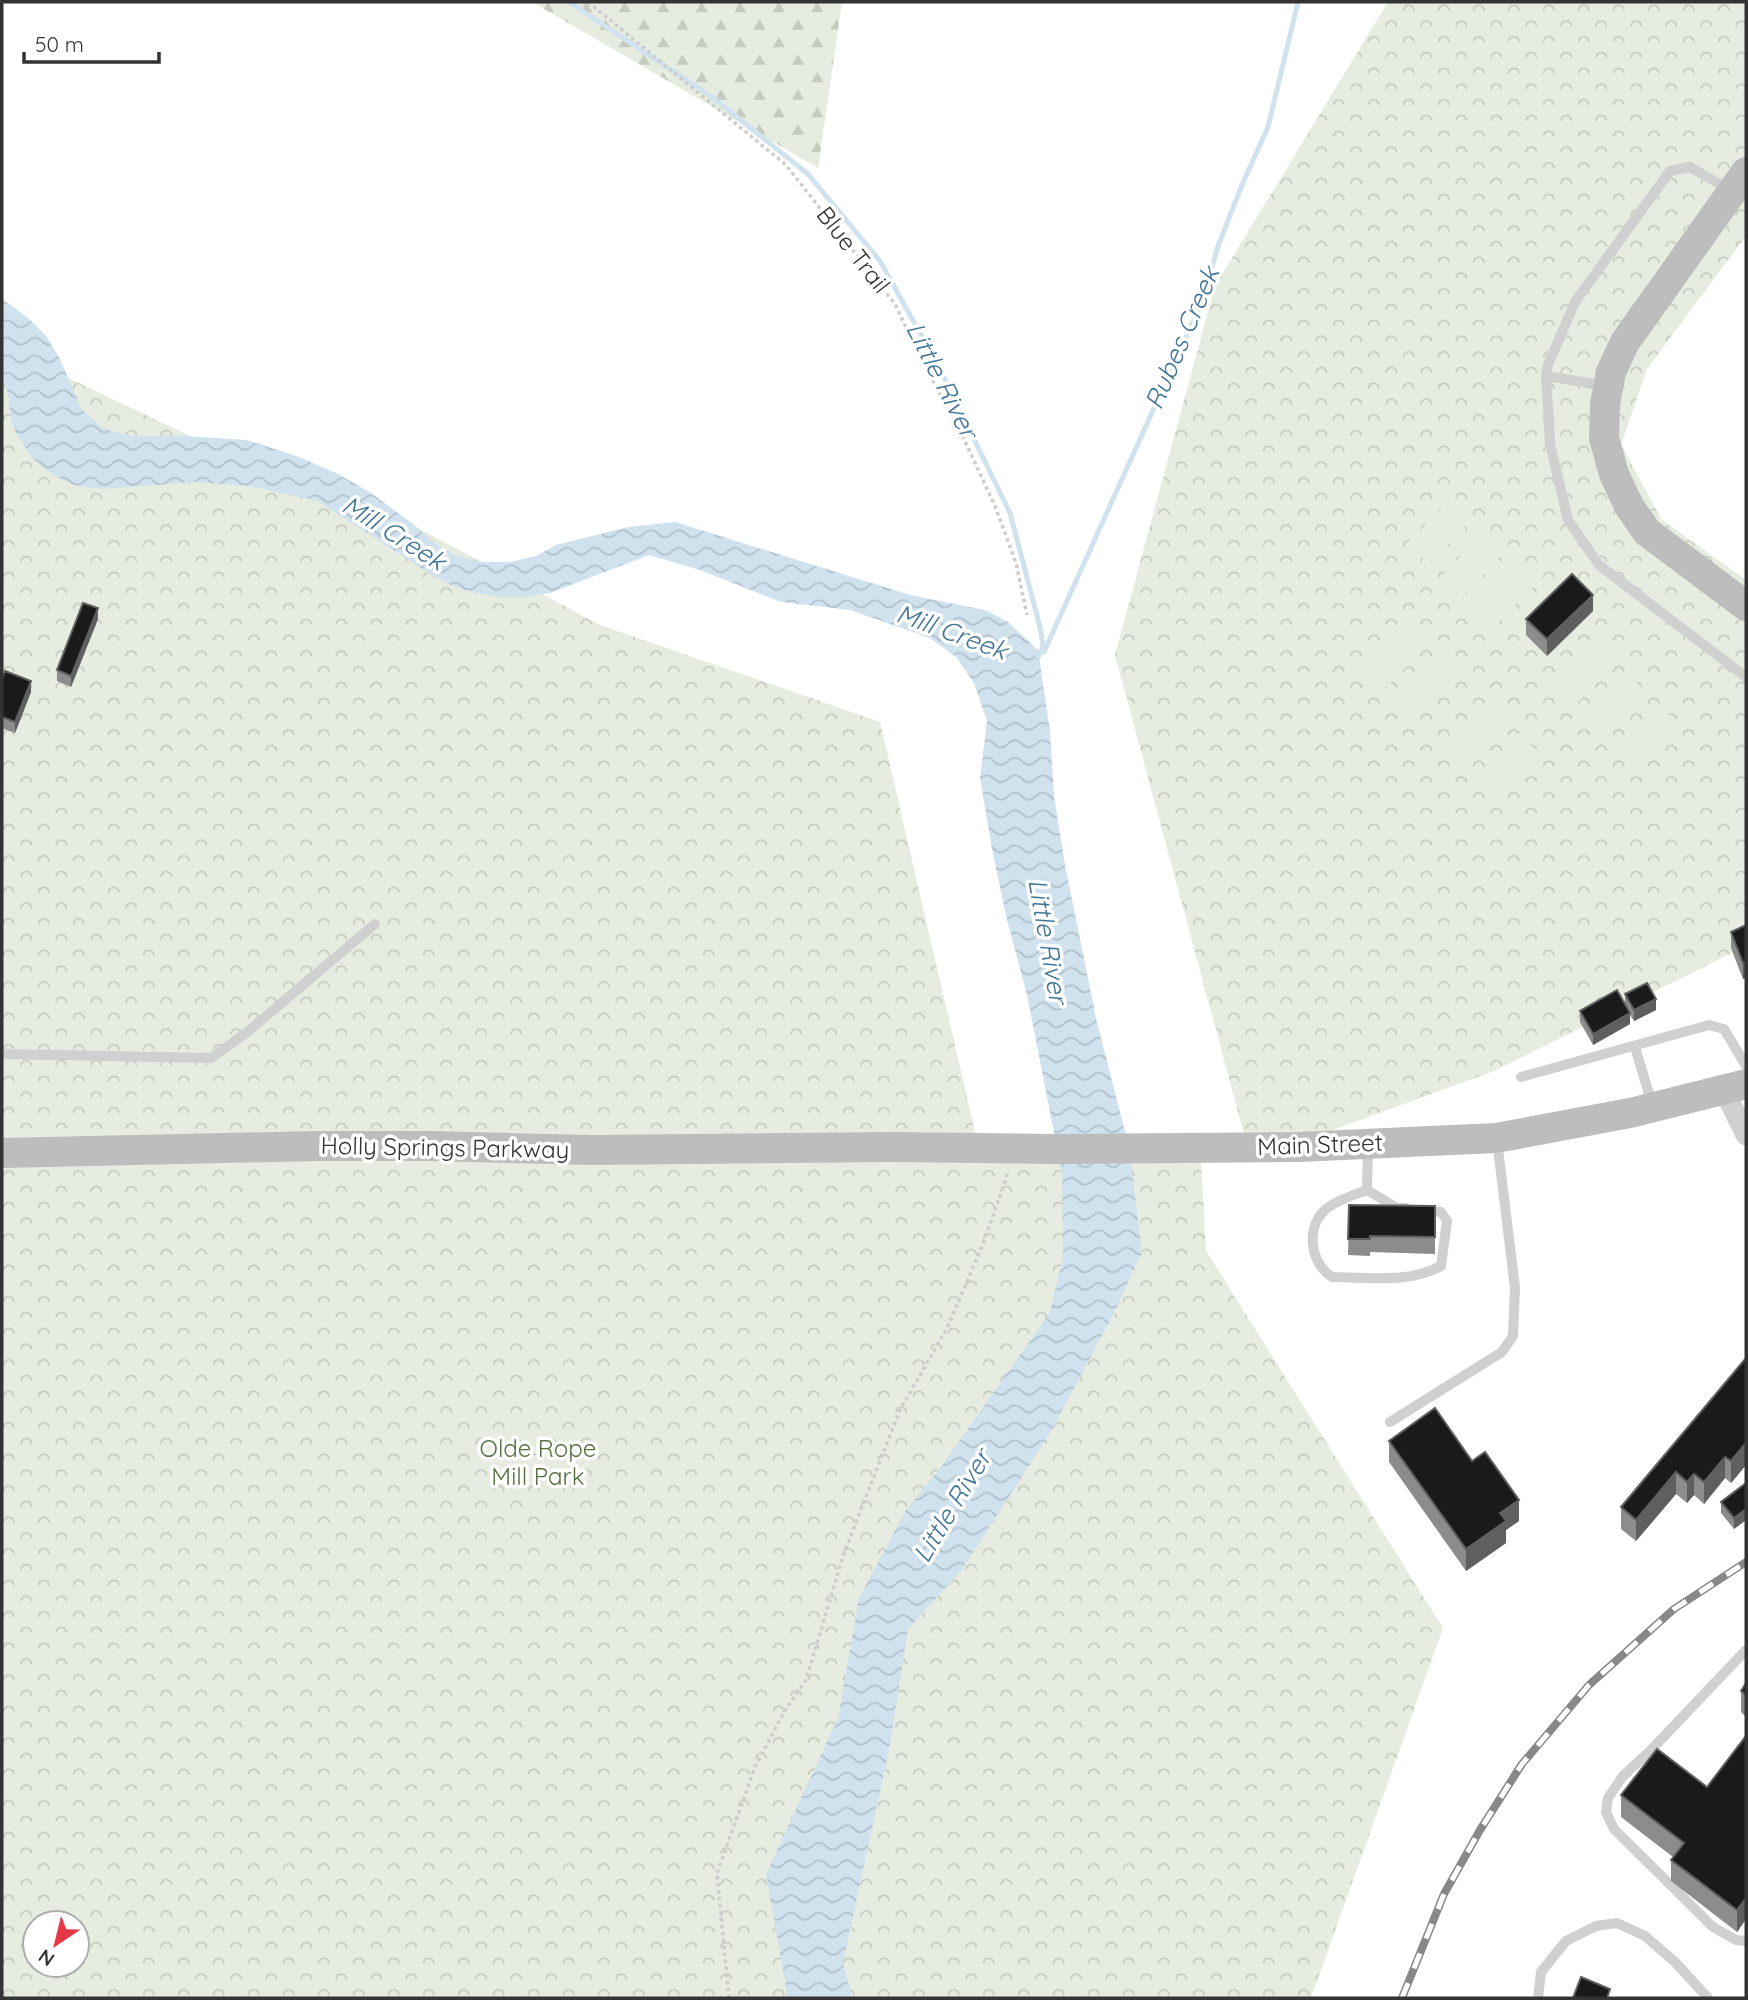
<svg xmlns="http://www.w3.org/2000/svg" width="1748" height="2000" font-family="Quicksand,sans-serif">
<defs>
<pattern id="forest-firs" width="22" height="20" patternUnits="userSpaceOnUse" patternTransform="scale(1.75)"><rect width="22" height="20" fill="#e6ecdf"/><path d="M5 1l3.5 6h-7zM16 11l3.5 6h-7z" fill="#c6cbc0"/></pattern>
<pattern id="park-crowns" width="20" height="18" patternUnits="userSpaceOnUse" patternTransform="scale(1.75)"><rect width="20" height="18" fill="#e6ecdf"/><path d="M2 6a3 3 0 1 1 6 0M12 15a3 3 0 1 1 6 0" fill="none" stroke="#c6cbc0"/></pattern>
<pattern id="water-waves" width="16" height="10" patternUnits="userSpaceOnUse" patternTransform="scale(1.75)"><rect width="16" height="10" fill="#cfe2ee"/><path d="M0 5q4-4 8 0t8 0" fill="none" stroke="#b2c2cd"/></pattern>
</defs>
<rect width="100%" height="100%" fill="#fff"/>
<!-- forest -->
<path fill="url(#forest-firs)" d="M532,2h310l-24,166z"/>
<!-- park -->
<g fill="url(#park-crowns)" fill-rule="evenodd">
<path d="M1388,2h358v234l-99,133 -26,76 41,75 84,60v366l-252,125 -243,89 -136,-505 100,-369z"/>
<path d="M2,304l14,4 17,53 180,86 47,-3 340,181 280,97 102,440h219l5,89 237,377 -132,370h-1309zM35,1923h42v42h-42z"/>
</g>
<!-- garden -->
<g fill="#e6ecdf">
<path d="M1453,498l20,20 -45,46 -20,-21z"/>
<path d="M1486,531l20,20 -45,45 -21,-20z"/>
<path d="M1517,562l21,20 -45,46 -21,-21z"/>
<path d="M1406,625l21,21 -45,45 -21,-20z"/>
<path d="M1596,642l21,21 -45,45 -21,-21z"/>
<path d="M1438,656l20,21 -45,45 -20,-20z"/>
<path d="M1629,675l20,20 -45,46 -20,-21z"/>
<path d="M1488,702l20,21 -45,45 -20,-21z"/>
<path d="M1660,706l21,21 -45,45 -21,-21z"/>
<path d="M1519,733l21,21 -45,45 -21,-20z"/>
</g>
<!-- water -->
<path fill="url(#water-waves)" d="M2,299l25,18 19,19 14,23 21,49 19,18 13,6 21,4h50l63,4 52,17 37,16 35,20 42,31 20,18 23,14 26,6h28l26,-6 20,-11 72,-18 47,-5 235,73 75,15 23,12 30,28 12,81 4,65 11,69 31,153 33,129 13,105 -28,61 -65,122 -88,136 -53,58 -19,121 -46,213 9,35h-64l-22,-124 72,-156 21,-120 47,-88 32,-39 112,-159 13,-56 -1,-83 -35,-178 -20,-75 -15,-71 -12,-71 7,-57 -13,-38 -18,-26 -26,-19 -80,-28 -69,-8 -81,-32 -51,-15 -99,38 -26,4h-27l-40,-9 -24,-12 -115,-75 -69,-15 -53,-4 -92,7 -27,-3 -12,-5 -12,-6 -21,-17 -15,-23 -5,-12 -4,-29 -6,-16z"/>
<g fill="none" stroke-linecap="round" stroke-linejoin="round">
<!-- stream -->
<g stroke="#cfe2ee" stroke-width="5">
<path d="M569,2l143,95 96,77 72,87 60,108 70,144 30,114 3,19 -6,14"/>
<path d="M1044,652l157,-348 17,-58 24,-61 26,-58 30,-125"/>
</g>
<!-- path -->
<g stroke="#cdcdcd" stroke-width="3.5" stroke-dasharray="3.5 3.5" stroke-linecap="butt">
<path d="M588,2l198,163 109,139 22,47 45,84 33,71 21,57 11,52"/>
<path d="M729,1998l-12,-125 38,-106 29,-55 22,-32 38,-127 56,-143 47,-82 36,-84 26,-74"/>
</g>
<!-- lane -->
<g stroke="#d0d0d0" stroke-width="10">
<path d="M1730,190l-40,-23 -20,4 -95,131 -27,63 -2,11 4,68 18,76 31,45 147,112"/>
<path d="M1546,376l60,10"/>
<path d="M1635,1047l17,57"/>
<path d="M2,1054l209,4 35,-25 129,-109"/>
<path d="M1521,1077l188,-52 15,4 22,37"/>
<path d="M1368,1146l-1,44c-13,5 -30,10 -41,19 -21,18 -16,54 6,68 37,0 76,7 109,-11l6,-45 -6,-9 -19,-2"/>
<path d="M1367,1190l30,18h9"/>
<path d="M1390,1422l112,-70 11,-16 2,-48 -18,-148"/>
<path d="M1746,1650l-95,100 -28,26 -15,22 -2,14 8,17 99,98 23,13 10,1"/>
<path d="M1538,1998l3,-26 25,-31 30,-15 21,-3 28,13 30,26 33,36"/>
</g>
<!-- street -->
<path stroke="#d0d0d0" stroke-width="21" d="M1724,1090l22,45"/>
<!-- secondary -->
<g stroke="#bdbdbd" stroke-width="30">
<path d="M1746,172l-121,170 -14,30 -6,32 -1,34 10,36 15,32 18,26 99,74"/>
<path d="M2,1153l315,-7h115l158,4 298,-3 169,2 242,-2 197,-9 134,-25 116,-29"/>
</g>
<!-- rail casing -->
<g stroke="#888" stroke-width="8">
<path id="rail" d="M1402,1998l42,-104 36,-64 42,-66 67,-79 85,-76 72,-47"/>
</g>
<!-- rail -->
<use href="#rail" stroke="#fff" stroke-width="5" stroke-dasharray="16" stroke-linecap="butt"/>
</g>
<!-- wall -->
<g fill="#8c8c8c">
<path d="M1593,611l-46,45 -21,-21v-16z"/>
<path d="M98,619l-27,68 -14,-6v-11z"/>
<path d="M2,679l29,13 -16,41 -13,-5z"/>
<path d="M1746,925v53l-3,1 -12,-31v-16z"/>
<path d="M1625,994l31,16 -22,11 -4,-6v9l-37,21 -13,-23v-11l45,-7z"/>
<path d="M1349,1205l86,1v48l-65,-2v4l-22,-1z"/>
<path d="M1746,1358v107l-15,18 -6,-5 -21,26 -10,-9 -7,8 -11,-9 -40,47 -15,-12v-22z"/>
<path d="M1389,1441l83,20 47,60 -13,9v13l-40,28 -77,-109z"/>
<path d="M1746,1483v37l-12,9 -13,-16v-11z"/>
<path d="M1746,1683v34l-5,-5v-21z"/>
<path d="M1746,1736v183l-9,13 -66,-51v-21l2,-3 -52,-40v-22l86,-8z"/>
</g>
<!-- shaded-wall -->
<g fill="#5f5f5f">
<path d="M1593,595v16l-46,45v-17z"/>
<path d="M98,608v11l-27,68v-11z"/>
<path d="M31,681v11l-16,41v-11z"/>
<path d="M1746,962v16l-3,1v-16z"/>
<path d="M1656,999v11l-22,11v-11z"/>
<path d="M1630,1013v11l-37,21v-11z"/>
<path d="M1746,1443v22l-15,18v-22z"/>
<path d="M1725,1457v21l-21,26v-22z"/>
<path d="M1676,1472v22l-40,47v-21z"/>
<path d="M1694,1474v21l-7,8v-21z"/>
<path d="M1519,1500v21l-13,9v13l-40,28v-22l34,-36z"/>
<path d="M1746,1509v11l-12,9v-11z"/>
<path d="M1746,1898v21l-9,13v-22z"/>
</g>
<!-- building -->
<g fill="#1a1a1a" stroke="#5f5f5f" stroke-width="2">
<path d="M1572,574l21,21 -46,44 -21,-20z"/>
<path d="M83,603l15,5 -27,68 -14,-6z"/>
<path d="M5,671l26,10 -16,41 -13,-5v-38z"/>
<path d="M1746,925v37l-3,1 -12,-31z"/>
<path d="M1647,983l9,16 -22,11 -9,-16z"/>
<path d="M1617,990l13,23 -37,21 -13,-23z"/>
<path d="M1349,1205l86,1v31l-65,-1v3h-22z"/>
<path d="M1746,1358v85l-15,18 -6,-4 -21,25 -10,-8 -7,8 -11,-10 -40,48 -15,-13z"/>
<path d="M1435,1408l37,53 13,-9 34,48 -19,13 6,8 -40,28 -77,-108z"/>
<path d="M1746,1483v26l-12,9 -13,-16z"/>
<path d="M1746,1683v12l-5,-4z"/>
<path d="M1746,1736v162l-9,12 -66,-50 13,-17 -63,-48 36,-46 50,38z"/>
<path d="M1581,1977l29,12 -3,9h-34z"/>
</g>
<g text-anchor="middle" stroke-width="7" stroke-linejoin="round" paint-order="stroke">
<!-- street labels -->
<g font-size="24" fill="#333" stroke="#fff">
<text transform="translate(853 250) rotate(52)" y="8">Blue Trail</text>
<text transform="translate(1320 1145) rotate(-2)" y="8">Main Street</text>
<text transform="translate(445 1148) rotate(1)" y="8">Holly Springs Parkway</text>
</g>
<!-- park labels -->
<g font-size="24" fill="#56703f" stroke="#fff">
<text x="538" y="1457">Olde Rope<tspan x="538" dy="28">Mill Park</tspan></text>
</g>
<!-- water labels -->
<g font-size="26" font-style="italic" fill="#3f7597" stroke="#fff">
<text transform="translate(1182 338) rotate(-67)" y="9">Rubes Creek</text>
<text transform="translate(942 380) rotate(63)" y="9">Little River</text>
<text transform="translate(394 533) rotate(32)" y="9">Mill Creek</text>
<text transform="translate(952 632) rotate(20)" y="9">Mill Creek</text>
<text transform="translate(1048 941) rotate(80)" y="9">Little River</text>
<text transform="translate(952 1506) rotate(-59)" y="9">Little River</text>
</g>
</g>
<!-- border -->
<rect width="1748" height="2000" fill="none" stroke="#333333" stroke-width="7"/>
<!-- north arrow -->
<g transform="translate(56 1944) rotate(215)"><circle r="33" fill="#ffffff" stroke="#adadad" stroke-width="2"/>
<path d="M0-5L12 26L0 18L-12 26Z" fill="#e63946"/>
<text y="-10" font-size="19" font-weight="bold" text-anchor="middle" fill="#333333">N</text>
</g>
<!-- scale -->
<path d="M24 52v10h135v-10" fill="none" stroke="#333333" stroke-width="3.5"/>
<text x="35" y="52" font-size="21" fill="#333333" stroke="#ffffff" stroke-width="5" paint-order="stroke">50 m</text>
</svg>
